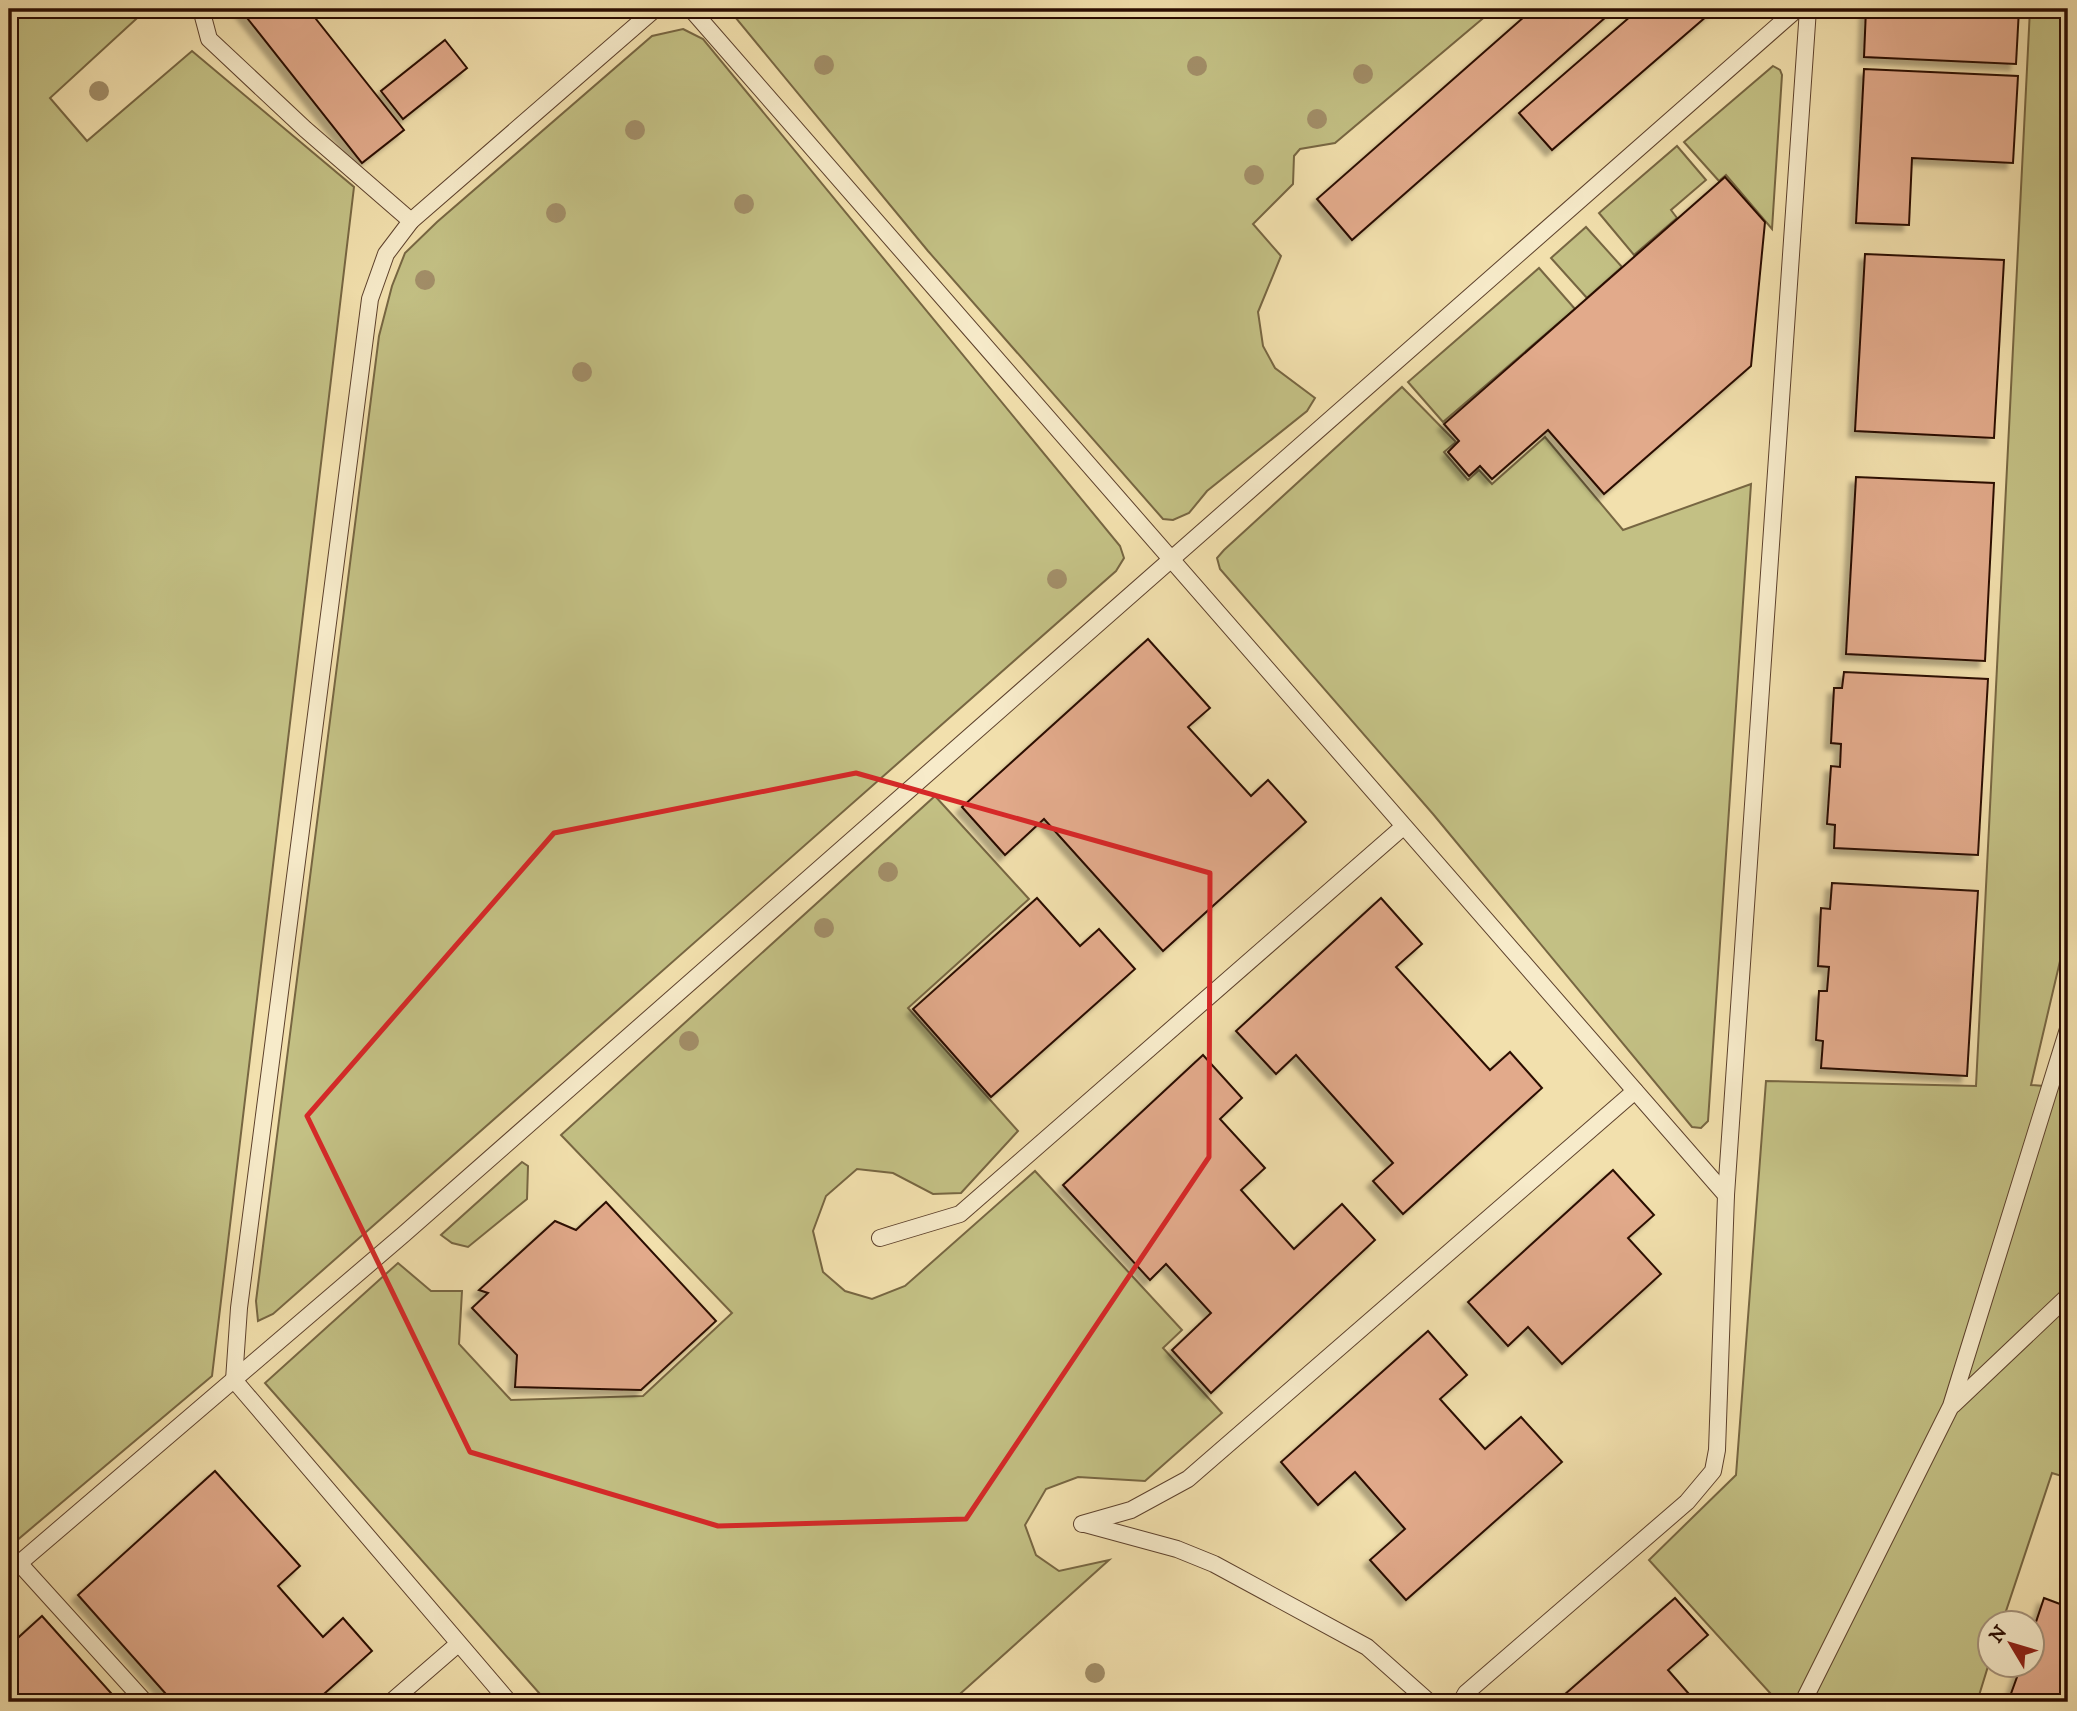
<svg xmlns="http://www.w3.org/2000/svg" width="2077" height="1711" font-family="'IM FELL DW Pica',serif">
<defs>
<filter id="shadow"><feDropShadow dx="-6" dy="6" stdDeviation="2" flood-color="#0004"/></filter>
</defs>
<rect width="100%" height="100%" fill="#f2e0ad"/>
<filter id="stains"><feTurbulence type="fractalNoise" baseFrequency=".00286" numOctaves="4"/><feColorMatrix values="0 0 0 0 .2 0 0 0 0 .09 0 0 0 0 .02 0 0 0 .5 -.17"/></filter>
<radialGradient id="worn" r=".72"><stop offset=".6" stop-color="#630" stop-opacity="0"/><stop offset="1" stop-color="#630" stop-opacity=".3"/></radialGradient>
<!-- green -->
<g fill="#c3c084" stroke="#776642" stroke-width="2">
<path d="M9,9h138l-97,89 37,43 105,-90 162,136 -142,1189 -203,171z"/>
<path d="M745,9h749l-159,134 -35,6 -6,7 -1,28 -40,40 28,32 -23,56 5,34 12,22 40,30 -8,13 -100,80 -18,22 -16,7 -10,-1 -235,-268 -193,-234z"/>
<path d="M2030,9h38v918l-37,158 37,3v390l-16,-5 -50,150 -12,1 -1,39 -12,39h-213l7,-8 -122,-134 87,-85 30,-394 210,5z"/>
<path d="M683,29l20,10 417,507 4,12 -8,13 -843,743 -15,7 -2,-20 123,-965 13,-50 13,-33 32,-31 215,-186z"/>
<path d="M1773,66l7,4 2,5 -10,154 -46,-54 -7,6 -35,-39z"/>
<path d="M1677,146l29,34 -35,30 6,8 -43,37 -35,-42z"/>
<path d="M1586,227l36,40 -35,31 -36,-40z"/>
<path d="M1539,268l36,41 -132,113 -35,-40z"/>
<path d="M1402,387l54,55 -12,10 24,28 11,-10 13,14 53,-47 78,93 128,-46 -43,637 -7,7 -9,-1 -259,-313 -213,-245 -3,-11 7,-8z"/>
<path d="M935,796l94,103 -121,109 110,123 -57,62 -28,1 -40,-21 -36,-4 -31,27 -13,35 10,41 22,19 27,8 33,-13 130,-115 147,159 -19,18 59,65 -77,68 -67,-4 -32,12 -21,36 11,30 23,16 50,-11 -158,142h-404l-282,-319 133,-120 33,28h31l-3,53 52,56 132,-4 89,-83 -171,-178z"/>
<path d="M522,1162l6,4 -1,33 -59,48 -16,-4 -11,-8z"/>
</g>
<!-- building -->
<g fill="#e2aa8b" stroke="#2b0c01" stroke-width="2" filter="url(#shadow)">
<path d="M240,9h68l96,121 -42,33z"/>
<path d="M1533,9h82l-263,231 -35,-41z"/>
<path d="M1639,9h76l-163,141 -33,-37z"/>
<path d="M1866,9h153l-3,55 -152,-7z"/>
<path d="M445,40l22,28 -64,51 -22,-28z"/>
<path d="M1864,69l154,7 -5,87 -101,-5 -3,67 -53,-2z"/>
<path d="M1725,177l40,45 -14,144 -147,128 -56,-64 -56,49 -12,-13 -11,10 -21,-24 11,-11 -15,-17z"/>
<path d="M1865,254l139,6 -10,178 -139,-7z"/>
<path d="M1856,477l138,6 -9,178 -139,-7z"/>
<path d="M1148,639l62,69 -22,19 63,69 17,-16 38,42 -143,129 -119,-132 -39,36 -43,-48z"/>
<path d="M1844,672l144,7 -10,176 -144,-7 1,-23 -8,-1 4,-58 9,1 1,-23 -10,-1 3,-55h8z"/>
<path d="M1832,883l146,8 -11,185 -146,-8 2,-27 -7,-1 3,-49h8l2,-24 -11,-1 3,-58 9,1z"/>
<path d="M1037,898l43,48 19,-17 36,40 -144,128 -78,-88z"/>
<path d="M1381,898l41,46 -26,23 94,103 20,-18 32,36 -139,126 -30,-33 20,-18 -97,-108 -20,19 -40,-43z"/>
<path d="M1203,1055l39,43 -22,21 45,49 -24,22 53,59 48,-45 33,36 -164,153 -39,-43 39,-37 -45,-49 -16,16 -87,-95z"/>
<path d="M1613,1170l41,45 -26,23 33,36 -99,90 -34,-37 -20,19 -40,-44z"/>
<path d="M606,1202l110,119 -75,69 -126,-3 2,-32 -45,-47 16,-15 -9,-3 76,-69 21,9z"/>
<path d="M1428,1331l39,44 -27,24 45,50 36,-32 41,45 -156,138 -36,-40 35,-31 -50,-57 -37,33 -37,-43z"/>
<path d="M215,1471l85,95 -22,20 45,51 20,-19 29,33 -57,51h-142l-95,-107z"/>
<path d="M1675,1598l33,37 -40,35 28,32h-140z"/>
<path d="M2044,1598l24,9v63l-11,32h-49l13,-36h11v-32z"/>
<path d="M42,1616l77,86h-110v-56z"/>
</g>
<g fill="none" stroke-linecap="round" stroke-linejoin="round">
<!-- lane casing -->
<g stroke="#5d412c" stroke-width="18">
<g id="lane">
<path d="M201,9l8,30 96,90 106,92"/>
<path d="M691,9l1035,1186"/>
<path d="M880,1238l80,-24 443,-387"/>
<path d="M1953,1405l115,-109"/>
<path d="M1082,1524l49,-14 57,-31 447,-388"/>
<path d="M1085,1524l92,25 37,15 153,83 62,55"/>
<path d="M19,1563l126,139"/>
<path d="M9,1572l395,-338 1393,-1225"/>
<path d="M391,1702l67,-58"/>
<path d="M509,1702l-275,-322 5,-72 131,-1009 16,-45 25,-33 244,-212"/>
<path d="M1461,1702l5,-9 221,-191 26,-31 4,-21 9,-255 82,-1186"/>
<path d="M1803,1702l148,-296 117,-377"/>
</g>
</g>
<!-- lane -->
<use href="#lane" stroke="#f7ebca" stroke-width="16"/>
</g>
<!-- trees -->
<g fill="#a28e68">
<circle cx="824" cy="65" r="10"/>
<circle cx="1197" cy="66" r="10"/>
<circle cx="1363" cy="74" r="10"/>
<circle cx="99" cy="91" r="10"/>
<circle cx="1317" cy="119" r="10"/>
<circle cx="635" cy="130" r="10"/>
<circle cx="1254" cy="175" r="10"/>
<circle cx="744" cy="204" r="10"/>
<circle cx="556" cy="213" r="10"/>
<circle cx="425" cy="280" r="10"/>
<circle cx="582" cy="372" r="10"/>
<circle cx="1057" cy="579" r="10"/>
<circle cx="888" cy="872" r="10"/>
<circle cx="824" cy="928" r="10"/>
<circle cx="689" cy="1041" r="10"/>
<circle cx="1095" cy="1673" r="10"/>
</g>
<!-- marked area -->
<path fill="none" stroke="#d62828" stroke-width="5" stroke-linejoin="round" d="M856,773l354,100 -1,284 -243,362 -248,7 -248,-74 -163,-336 247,-283z"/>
<!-- margin -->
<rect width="2077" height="1711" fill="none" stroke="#f2e0ad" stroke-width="35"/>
<rect x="10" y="10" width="2056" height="1690" fill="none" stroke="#2b0c01" stroke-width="3.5"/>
<rect x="18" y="18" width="2042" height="1676" fill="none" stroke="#2b0c01" stroke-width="2"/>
<!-- north arrow -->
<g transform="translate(2011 1644) rotate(308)"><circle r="33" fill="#f7ebca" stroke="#a5927a" stroke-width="2"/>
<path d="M0-5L12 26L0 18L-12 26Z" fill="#8f2418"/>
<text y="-10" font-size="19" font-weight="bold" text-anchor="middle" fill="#2b0c01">N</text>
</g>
<rect width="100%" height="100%" filter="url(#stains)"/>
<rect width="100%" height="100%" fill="url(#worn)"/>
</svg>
